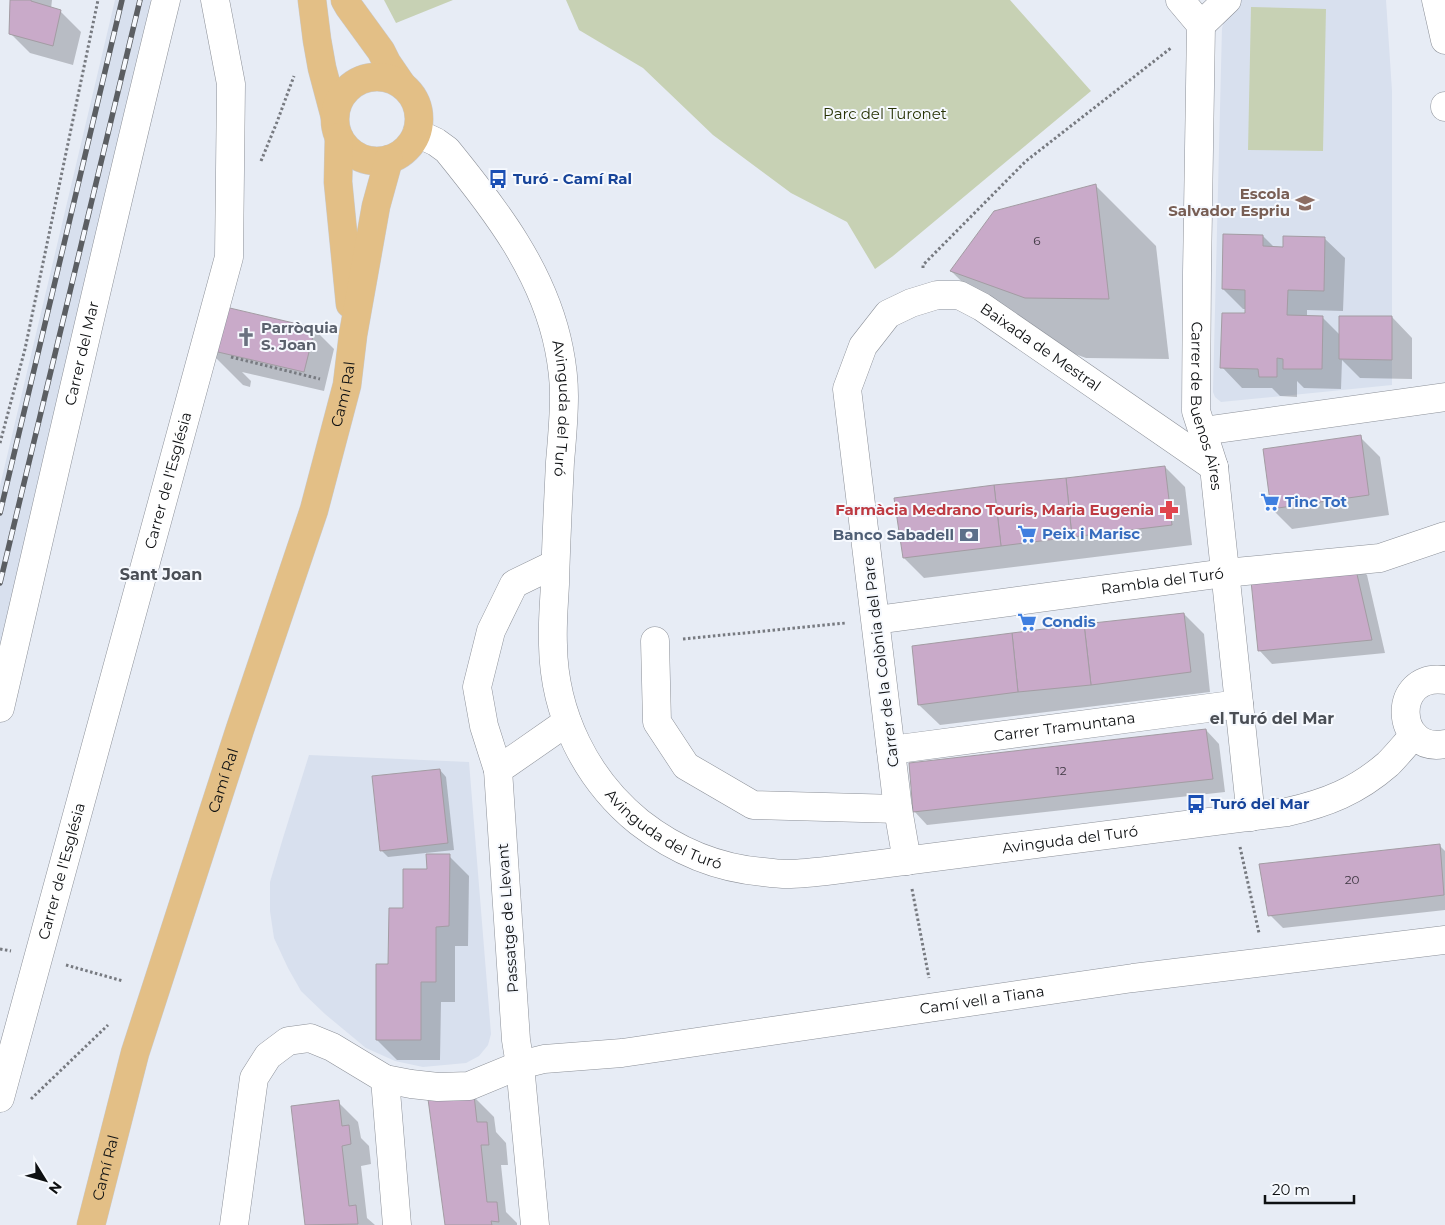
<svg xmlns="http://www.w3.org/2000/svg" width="1445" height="1225" font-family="Montserrat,sans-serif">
<rect width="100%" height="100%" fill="#e7ecf5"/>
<!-- built -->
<g fill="#d8e0ee">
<path d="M115,0h41l-156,656v-170z"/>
<path d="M1237,0h149l6,91v294l-171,17 -6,-5 -2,-5 9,-364 5,-15z"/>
<path d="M309,755l160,7 22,272 -3,11 -9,11 -13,7 -43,4 -28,-6 -29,-13 -41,-34 -24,-23 -13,-23 -14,-30 -4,-27v-29l13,-44z"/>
</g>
<!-- green -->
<g fill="#c7d1b4">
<path d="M384,0h69l-57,23z"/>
<path d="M566,0h444l81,91 -198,165 -18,13 -28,-47 -56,-29 -78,-58 -70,-67 -64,-38z"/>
<path d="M1251,7l75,2 -3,142 -75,-1z"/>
</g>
<!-- shadow -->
<g fill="#0003">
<path d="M12,0h40l-1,9 9,2 21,21 -8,33 -43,-12 -20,-20z"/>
<path d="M1095,185l61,61 13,113 -83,-1 -74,-27 -61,-60z"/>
<path d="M1263,236l12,12h9l40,-10 21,20 -2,53 -36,-1v7h15l18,18 52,-18 20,21v41l-52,-1 -18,-18 -1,29 -37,-1 -7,-7v16l-17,-1 -8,-8h-30l-20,-21 24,-52v-6h-3l-20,-20z"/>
<path d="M314,329l20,20 -10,42 -82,-19 9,9 -1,6 -7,-2 -36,-36z"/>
<path d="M1360,437l20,20 9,58 -97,14 -20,-20z"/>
<path d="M1165,467l20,20 7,58 -268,33 -20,-20z"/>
<path d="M1354,562l13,13 18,78 -113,11 -13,-14z"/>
<path d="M1184,614l20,20 6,58 -270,33 -21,-20z"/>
<path d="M1206,730l13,14 6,48 -298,33 -13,-14z"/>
<path d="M440,770l6,7 8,73 -66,7 -7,-7z"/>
<path d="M1439,845l6,6v59l-162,18 -13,-13z"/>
<path d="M449,856l20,20 -1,70h-13v56h-14l-1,58h-43l-20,-20 12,-75 15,-55 24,-39z"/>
<path d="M474,1097l20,20 2,15 10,11 2,22h-7l5,47 11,11v2h-71z"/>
<path d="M338,1102l20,20 3,16 8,8 2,18 -10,2 6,52 8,7h-69l-13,-118z"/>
</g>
<!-- building -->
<g fill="#c9aac9" stroke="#a39ca3">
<path d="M10,0h21v1l30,9 -8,36 -44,-12z"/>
<path d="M1096,184l13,115 -84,-1 -75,-27 44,-60z"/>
<path d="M1223,234l40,1v11l20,1v-11l42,1 -1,54 -36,-1 -1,25 36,1 -1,53h-39v-10l-6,-1v19h-18l-1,-8 -38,-1 2,-55h23v-23l-23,-1z"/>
<path d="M217,305l98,23 -11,44 -99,-23z"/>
<path d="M1339,316h53v44l-53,-1z"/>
<path d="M1361,435l8,60 -98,14 -8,-60z"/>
<path d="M1165,466l7,59 -100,12 -6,-59z"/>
<path d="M1066,478l6,59 -71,9 -7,-61z"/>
<path d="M994,485l7,61 -98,12 -9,-60z"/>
<path d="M1354,561l18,79 -114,11 -7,-70z"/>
<path d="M1184,613l7,59 -100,13 -7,-61z"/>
<path d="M1084,624l7,61 -73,7 -6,-59z"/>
<path d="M1012,633l6,59 -100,13 -6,-59z"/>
<path d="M1206,729l7,50 -300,33 -4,-49z"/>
<path d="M440,769l8,74 -68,8 -8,-75z"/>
<path d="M1440,844l4,51 -176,21 -9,-52z"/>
<path d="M426,854h24l-1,72 -13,1v55h-15v58h-45v-76h12l1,-56h14v-39h24z"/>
<path d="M474,1095l3,27h10l2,23h-8l6,57h10l2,20 -8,-1 1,4h-47l-17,-126z"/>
<path d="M339,1100l3,26 7,-1 2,19 -9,2 7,60 7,-1 2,19 -53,1 -14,-119z"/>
</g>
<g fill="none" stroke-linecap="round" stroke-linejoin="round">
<!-- minor casing -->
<g stroke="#8c9098" stroke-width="29">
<g id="minor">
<path id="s1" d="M1180,0l21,25 -4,248 -1,138 18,56 37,350"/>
<path d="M1436,0l9,40"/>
<path d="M1201,25l26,-25"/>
<path d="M1445,106v1"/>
<path id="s2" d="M417,133l19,9 11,8c48,59 97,122 112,199 3,15 5,31 5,47 0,22 -2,44 -4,66 -2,41 -4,81 -5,122 -1,20 -3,41 -2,61 1,69 33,134 86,177 37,29 77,46 124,50 8,1 16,2 24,2 15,0 31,-2 47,-4l453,-58c40,-9 70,-21 101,-48 9,-9 17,-19 26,-29"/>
<path d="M1203,431l242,-34"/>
<path id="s3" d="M876,620l349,-47 155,-15 65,-22"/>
<path d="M655,641l2,81 29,44 67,39 145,4"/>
<path d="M1445,680c-54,-8 -51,74 0,64"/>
<path id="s4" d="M0,708c55,-236 108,-473 166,-708"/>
<path id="s5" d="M891,750l348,-46"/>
<path d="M498,770l-14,-44 -7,-39 14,-56 23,-47 41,-20"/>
<path id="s6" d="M907,861l-9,-52 -51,-420 16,-43 25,-32 23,-11 26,-8h22l23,12 232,160"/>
<path d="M385,1079l12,146"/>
<path id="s7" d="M0,1098l229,-841 2,-173 -16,-84"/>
<path id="s8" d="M234,1225l20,-147 14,-22 20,-15 22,-3 22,9 53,32 26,5 27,3 31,-1 51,-21 24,-6 78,-6 511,-75 312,-38"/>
<path d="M535,1225l-15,-160 -4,-25 -18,-270 69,-48"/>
</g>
</g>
<!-- major casing -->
<g stroke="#cacacb" stroke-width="29">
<g id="major">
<path d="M312,0l5,40 5,28 13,49"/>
<path d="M345,0l4,7 32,44 6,12 15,22"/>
<circle cx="377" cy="119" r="42"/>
<path d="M339,137l-1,45 12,122"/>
<path id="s9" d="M91,1225l44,-172 105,-324 74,-219 33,-125 6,-50 23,-129 13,-47"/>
</g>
</g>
<!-- path -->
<g stroke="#777a80" stroke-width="3" stroke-dasharray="2.5 2.5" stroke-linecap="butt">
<path d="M261,161l16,-39 17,-46"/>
<path d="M923,268v-3l103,-104 145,-113"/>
<path d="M231,357l89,22"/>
<path d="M0,443l25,-94 73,-349"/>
<path d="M683,639l163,-16"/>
<path d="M1240,847l19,86"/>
<path d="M912,889l17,89"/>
<path d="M0,949l11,2"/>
<path d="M66,965l57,16"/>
<path d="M31,1099l77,-74"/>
</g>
<!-- minor -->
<use href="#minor" stroke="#fff" stroke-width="28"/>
<!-- major -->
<use href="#major" stroke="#e3bf86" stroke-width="28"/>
<!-- rail casing -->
<g stroke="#5b5e62" stroke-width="5.5">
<g id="rail">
<path d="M0,513l122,-513"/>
<path d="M0,583l140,-583"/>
</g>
</g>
<!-- rail -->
<use href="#rail" stroke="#f6f9fe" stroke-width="4" stroke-dasharray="11" stroke-linecap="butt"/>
</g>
<!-- icons -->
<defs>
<g id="bus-bare" transform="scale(1.5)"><path d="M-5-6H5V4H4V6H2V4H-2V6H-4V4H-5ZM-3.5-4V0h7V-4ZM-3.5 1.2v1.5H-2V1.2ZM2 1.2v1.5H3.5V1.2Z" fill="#1a4fb4" stroke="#f6f9fe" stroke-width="2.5" paint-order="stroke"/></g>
<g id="school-bare" transform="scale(1.5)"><path d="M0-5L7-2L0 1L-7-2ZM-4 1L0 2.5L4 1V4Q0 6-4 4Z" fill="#8d6e63" stroke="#f6f9fe" stroke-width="2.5" paint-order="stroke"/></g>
<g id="church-bare" transform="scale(1.5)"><path d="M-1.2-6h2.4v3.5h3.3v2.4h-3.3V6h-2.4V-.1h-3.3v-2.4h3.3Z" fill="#6b7280" stroke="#f6f9fe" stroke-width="2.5" paint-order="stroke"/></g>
<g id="supermarket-bare" transform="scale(1.5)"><path d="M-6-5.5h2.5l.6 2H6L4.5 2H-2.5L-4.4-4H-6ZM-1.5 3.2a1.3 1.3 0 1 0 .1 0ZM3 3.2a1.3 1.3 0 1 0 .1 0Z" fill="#3f7fe0" stroke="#f6f9fe" stroke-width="2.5" paint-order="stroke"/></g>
<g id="pharmacy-bare" transform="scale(1.5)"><path d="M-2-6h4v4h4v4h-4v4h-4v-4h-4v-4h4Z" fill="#e0444e" stroke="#f6f9fe" stroke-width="2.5" paint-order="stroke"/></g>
<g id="bank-bare" transform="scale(1.5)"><path d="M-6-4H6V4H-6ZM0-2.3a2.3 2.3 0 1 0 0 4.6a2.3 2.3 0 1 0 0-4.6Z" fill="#5c6f8a" stroke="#f6f9fe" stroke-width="2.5" paint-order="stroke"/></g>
</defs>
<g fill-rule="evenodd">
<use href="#bus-bare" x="498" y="179"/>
<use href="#school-bare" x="1305" y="203"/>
<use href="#church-bare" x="246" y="337"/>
<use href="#supermarket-bare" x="1270" y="502"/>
<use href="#pharmacy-bare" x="1169" y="510"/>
<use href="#supermarket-bare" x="1027" y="534"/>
<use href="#bank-bare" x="969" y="535"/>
<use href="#supermarket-bare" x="1027" y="622"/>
<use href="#bus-bare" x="1196" y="804"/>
</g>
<g text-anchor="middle" stroke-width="4" stroke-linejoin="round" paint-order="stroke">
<!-- number labels -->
<g font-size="12" fill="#3d3640">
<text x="1037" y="245">6</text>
<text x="1061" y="775">12</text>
<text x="1352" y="884">20</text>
</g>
<!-- park labels -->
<g font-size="15" fill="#283305" stroke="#f6f9fe">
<text x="885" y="119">Parc del Turonet</text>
</g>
<!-- transit labels -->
<g font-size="15" font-weight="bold" fill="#164399" stroke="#f6f9fe" text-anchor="start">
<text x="513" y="184">Turó - Camí Ral</text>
<text x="1211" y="809">Turó del Mar</text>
</g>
<!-- education labels -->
<g font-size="15" font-weight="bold" fill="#785e54" stroke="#f6f9fe" text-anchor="end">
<text x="1290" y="199">Escola<tspan x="1290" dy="17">Salvador Espriu</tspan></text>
</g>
<!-- worship labels -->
<g font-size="15" font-weight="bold" fill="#5b616d" stroke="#f6f9fe" text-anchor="start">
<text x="261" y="333">Parròquia<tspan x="261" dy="17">S. Joan</tspan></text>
</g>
<!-- street labels -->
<g font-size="15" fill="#0e1012" stroke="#f6f9fe">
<text dy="5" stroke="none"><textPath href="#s6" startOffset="734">Baixada de Mestral</textPath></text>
<text dy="5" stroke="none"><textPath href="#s4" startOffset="364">Carrer del Mar</textPath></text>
<text dy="5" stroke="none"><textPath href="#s9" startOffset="869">Camí Ral</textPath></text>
<text dy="5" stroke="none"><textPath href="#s1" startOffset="415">Carrer de Buenos Aires</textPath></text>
<text dy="5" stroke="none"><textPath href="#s2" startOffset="325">Avinguda del Turó</textPath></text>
<text dy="5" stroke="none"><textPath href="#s7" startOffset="640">Carrer de l'Església</textPath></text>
<text dy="5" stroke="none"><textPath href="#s3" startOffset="289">Rambla del Turó</textPath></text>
<text transform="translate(881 662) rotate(-97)" y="5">Carrer de la Colònia del Pare</text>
<text dy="5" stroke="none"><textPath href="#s5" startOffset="175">Carrer Tramuntana</textPath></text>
<text dy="5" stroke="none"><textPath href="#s9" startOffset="464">Camí Ral</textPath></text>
<text dy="5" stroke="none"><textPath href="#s2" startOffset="790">Avinguda del Turó</textPath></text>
<text dy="5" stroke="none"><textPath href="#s2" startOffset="1210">Avinguda del Turó</textPath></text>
<text dy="5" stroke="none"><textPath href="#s7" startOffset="235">Carrer de l'Església</textPath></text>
<text transform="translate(508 918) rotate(-94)" y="5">Passatge de Llevant</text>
<text dy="5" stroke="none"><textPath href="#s8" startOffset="914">Camí vell a Tiana</textPath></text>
<text dy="5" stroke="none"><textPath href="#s9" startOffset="59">Camí Ral</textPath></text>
</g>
<!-- shop labels -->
<g font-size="15" font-weight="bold" fill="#366cbe" stroke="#f6f9fe" text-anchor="start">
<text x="1285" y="507">Tinc Tot</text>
<text x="1042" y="539">Peix i Marisc</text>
<text x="1042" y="627">Condis</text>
</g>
<!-- health labels -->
<g font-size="15" font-weight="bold" fill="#be3a42" stroke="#f6f9fe" text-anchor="end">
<text x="1154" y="515">Farmàcia Medrano Touris, Maria Eugenia</text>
</g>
<!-- service labels -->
<g font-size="15" font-weight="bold" fill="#4e5e75" stroke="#f6f9fe" text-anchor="end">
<text x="954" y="540">Banco Sabadell</text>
</g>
<!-- neighbourhood labels -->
<g font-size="16" font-weight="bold" fill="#4a4e55" stroke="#f6f9fe">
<text x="161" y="580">Sant Joan</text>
<text x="1272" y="724">el Turó del Mar</text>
</g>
</g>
<!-- north arrow -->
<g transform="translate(45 1180) rotate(127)" stroke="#f6f9fe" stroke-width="4" paint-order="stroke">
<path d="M0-4L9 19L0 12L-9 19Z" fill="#0e1012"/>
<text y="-8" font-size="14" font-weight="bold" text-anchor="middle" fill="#0e1012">N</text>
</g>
<!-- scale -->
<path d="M1265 1195v8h89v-8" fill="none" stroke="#0e1012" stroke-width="2.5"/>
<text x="1272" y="1195" font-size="15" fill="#0e1012" stroke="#f6f9fe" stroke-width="4" paint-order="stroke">20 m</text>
</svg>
